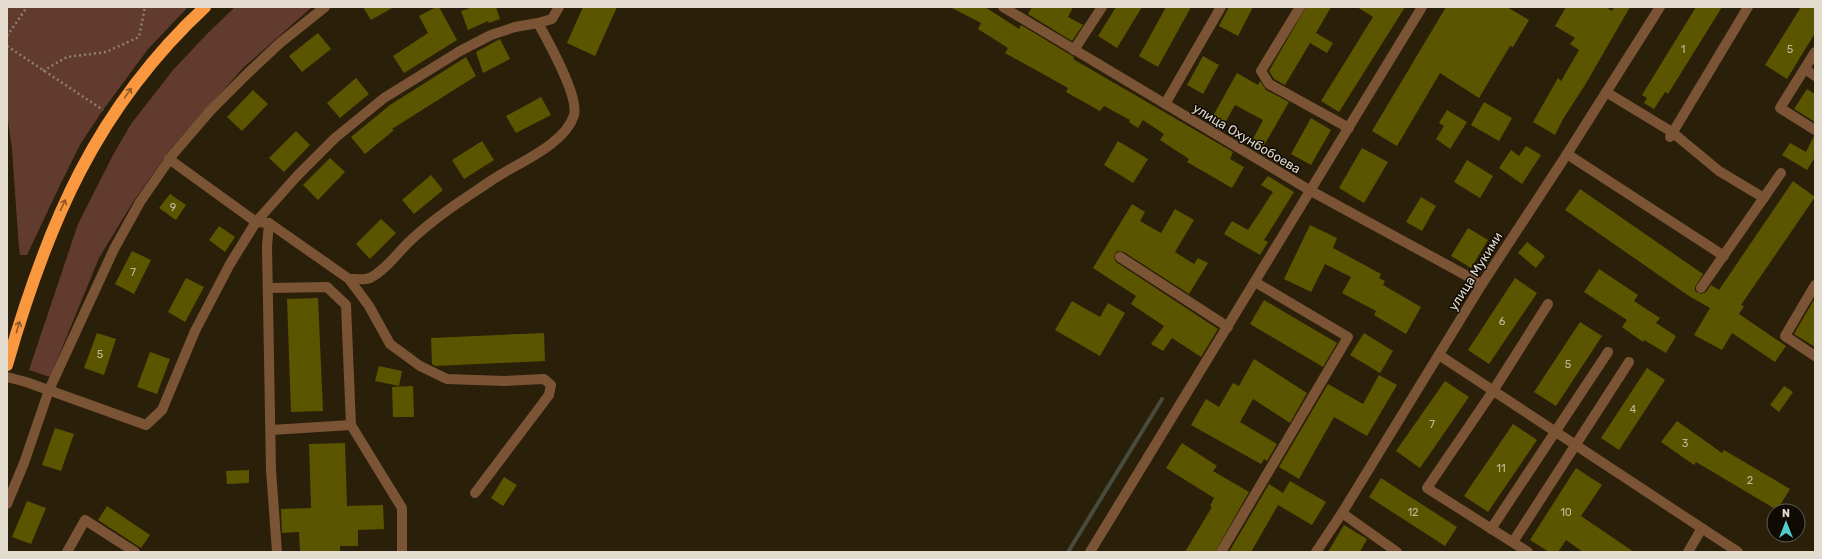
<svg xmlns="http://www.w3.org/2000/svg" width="1822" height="559" font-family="Rubik,sans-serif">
<rect width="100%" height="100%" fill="#2a1f09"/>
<!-- green -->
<g fill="#623b2f">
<path d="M7,7h181l-40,42 -45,61 -22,33 -21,42 -33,70h-7l-1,-7 -7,-98 -5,-37z"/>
<path d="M235,7h77l-68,60 -72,80 -39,55 -34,56 -49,119 -21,-7 49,-146 35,-69 18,-31 42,-54 34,-36z"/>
</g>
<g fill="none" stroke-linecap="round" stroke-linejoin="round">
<!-- stream -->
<path stroke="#474c3e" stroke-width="4" d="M1068,552l94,-153"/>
</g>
<!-- building -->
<g fill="#5c5500">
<path d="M363,7h31l-23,13z"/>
<path d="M436,7h3l18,33 -53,33 -11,-17 35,-23 -9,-17z"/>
<path d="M473,7h23l4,12 -11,4 -1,-2 -20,9 -7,-19z"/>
<path d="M583,7h34l-22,49 -28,-13z"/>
<path d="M950,7h35l34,22 2,-4 53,32 -1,2 160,93 -3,7 14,8 -12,21 -45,-26 2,-3 -29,-19 4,-6 -21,-14 -5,8 -9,-6 1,-2 -26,-14 -4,5 -34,-19 2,-4 -63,-35 3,-5 -30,-19 3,-6z"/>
<path d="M1032,7h41l-5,10 15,8 -11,16 -44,-27z"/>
<path d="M1116,7h26l-25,41 -19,-12z"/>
<path d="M1166,7h25l-33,60 -19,-11z"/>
<path d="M1229,7h24l-15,29 -19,-10z"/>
<path d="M1306,7h25l-15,26 17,10 -6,10 -17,-10 -25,42 -11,-6 -5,-8z"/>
<path d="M1357,7h48l-66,105 -18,-11 52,-84z"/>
<path d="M1446,7h61l22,13 -16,27 -3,-1 -31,52 -39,-25 -43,73 -25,-15z"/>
<path d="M1566,7h40l6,4 2,-4h16l-45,78 -22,34 -8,16 -22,-13 25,-44 3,3 18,-31 -9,-6 5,-6 -20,-12z"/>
<path d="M1696,7h26l-54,87 -3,-2 -11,17 -10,-6 3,-5 -5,-3z"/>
<path d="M1801,7h14v26l-28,46 -22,-14z"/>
<path d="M318,33l13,16 -29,23 -13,-16z"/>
<path d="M500,39l10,20 -27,14 -7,-21z"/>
<path d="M1203,56l16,9 -16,29 -16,-9z"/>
<path d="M466,57l10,19 -84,53 2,1 -29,24 -14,-17 39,-32z"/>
<path d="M1237,73l21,12 2,-4 6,9 23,12 -26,45 -11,-6 11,-21 -28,-15 -14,25 -12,-7z"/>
<path d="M356,78l13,16 -29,24 -13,-15z"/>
<path d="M1807,89l8,5v28l-21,-13z"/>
<path d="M253,90l15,14 -26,27 -15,-14z"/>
<path d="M541,97l10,18 -35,18 -10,-17z"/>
<path d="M1484,102l28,16 -13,23 -28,-16z"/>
<path d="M1447,110l20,12 -17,27 -14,-10 8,-13 -5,-3z"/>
<path d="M1311,118l20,12 -20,35 -20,-11z"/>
<path d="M296,131l14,14 -26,27 -15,-14z"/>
<path d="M1814,136l1,21 -8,13 -25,-15 8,-12 16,9z"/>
<path d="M482,141l12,19 -30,19 -12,-19z"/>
<path d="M1118,141l30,18 -15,24 -29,-18z"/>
<path d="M1526,146l15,9 -19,29 -23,-16 12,-18 8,6z"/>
<path d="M1362,148l26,14 -24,41 -25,-15z"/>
<path d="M330,158l15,14 -27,28 -15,-15z"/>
<path d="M1467,160l26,16 -13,22 -26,-16z"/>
<path d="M431,175l12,15 -29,24 -12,-14z"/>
<path d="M1268,176l26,16 -30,48 4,2 -8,13 -36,-21 8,-13 16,9 25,-38 -12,-7z"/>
<path d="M1793,181l22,16 -74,108 3,1 -5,8 47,32 -11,16 -43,-29 -10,17 -28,-15 16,-27 -21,-12 -124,-86 15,-21 123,85 -8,13v4l6,3 5,-2 5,-7 8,5z"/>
<path d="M170,194l16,11 -10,15 -17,-12z"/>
<path d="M1421,197l15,9 -14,25 -16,-9z"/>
<path d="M1132,204l13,8 -5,9 21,12 14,-24 19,11 -19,32 19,12 4,-6 10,5 -19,31 -65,-42 -7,-1 -3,6 2,5 102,67 -17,28 -29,-19 -9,13 -12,-7 13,-18 -33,-22 5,-8 -43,-28z"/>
<path d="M381,219l15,14 -26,26 -14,-15z"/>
<path d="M1310,225l27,13 -4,10 48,26 -2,4 6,3 -2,4 38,22 -15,27 -32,-19 2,-4 -34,-18 9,-16 -26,-13 -14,28 -27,-13z"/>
<path d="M219,226l16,11 -10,15 -16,-12z"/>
<path d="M1468,228l20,12 -17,28 -20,-12z"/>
<path d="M1527,242l18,14 -9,12 -18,-15z"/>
<path d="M132,251l19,9 -17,34 -19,-10z"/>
<path d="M1599,269l39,26 -4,6 26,17 -4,5 20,13 -10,17 -22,-13 -1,2 -21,-15 5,-7 -43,-28z"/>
<path d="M186,278l18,9 -19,35 -17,-10z"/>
<path d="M1515,278l22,15 -48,71 -21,-14z"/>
<path d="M318,298l5,113 -32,1 -4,-113z"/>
<path d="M1815,298v49l-21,-13z"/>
<path d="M1264,300l73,43 -14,24 -73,-43z"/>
<path d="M1072,301l28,16 8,-14 17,10 -25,43 -45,-26z"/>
<path d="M1580,322l22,14 -46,70 -22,-14z"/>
<path d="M97,333l19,6 -12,36 -20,-7z"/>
<path d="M544,333l1,28 -110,5 -3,-2 -1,-26z"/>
<path d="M1364,333l29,18 -13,22 -30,-18z"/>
<path d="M150,352l20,7 -13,35 -20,-7z"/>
<path d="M1254,359l53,34 -17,30 -37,-24 -13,23 37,22 -10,17 -3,-2 -3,5 -70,-39 15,-26 13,8 14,-24 6,3z"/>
<path d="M379,366l23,5 -3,15 -24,-5z"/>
<path d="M1647,368l18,12 -46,70 -18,-12z"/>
<path d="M1379,375l18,10 -30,51 -33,-19 -35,62 -20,-12 49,-83 35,20z"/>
<path d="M1445,381l24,16 -49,71 -24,-17z"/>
<path d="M413,386l1,31h-21l-1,-30z"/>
<path d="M1784,386l9,6 -14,20 -9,-7z"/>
<path d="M1677,421l45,32 2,-3 66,39 -13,21 -81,-48 -2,3 -33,-23z"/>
<path d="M1513,424l24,16 -49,72 -24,-16z"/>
<path d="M55,428l19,6 -13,37 -19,-6z"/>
<path d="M345,443l2,63 36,-1 1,24 -26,1v16h-18v6h-40l-1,-20 -17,1 -1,-24 30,-1 -2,-64z"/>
<path d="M1182,443l35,23 -4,5 36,21 -34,60h-30l27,-45 -2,-1 4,-8 -48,-30z"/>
<path d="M1576,468l26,17 -21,31 53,36h-51l-17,-12 -8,12h-9l-19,-12z"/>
<path d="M249,470v13l-22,1 -1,-13z"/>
<path d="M504,477l13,8 -14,21 -12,-8z"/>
<path d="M1381,478l76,49 -12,19 -76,-49z"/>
<path d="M1290,481l36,21 -14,23 -34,-20 -27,47h-22l40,-68 14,9z"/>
<path d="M27,501l19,7 -15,36 -19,-7z"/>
<path d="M107,506l43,29 -9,13 -43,-28z"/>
<path d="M1344,525l23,14 -7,13h-32z"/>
</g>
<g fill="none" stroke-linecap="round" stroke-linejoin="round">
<!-- path -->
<g stroke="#89806e" stroke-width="2.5" stroke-dasharray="2 3" stroke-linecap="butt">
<path d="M7,36l20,-29"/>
<path d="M7,46l96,64"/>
<path d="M43,71l24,-14 39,-5 33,-15 6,-30"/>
</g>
<!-- minor -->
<g stroke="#7b5435" stroke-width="10">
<path d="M1003,7l308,184 171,93"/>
<path d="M1300,7l-39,64 8,13 80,44"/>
<path d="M1074,50l28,-43"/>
<path d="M1815,52l-35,56 35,22"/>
<path d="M1805,69l10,7"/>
<path d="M1606,92l66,40 47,39 45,27"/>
<path d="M1165,104l56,-97"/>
<path d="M1670,137l78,-130"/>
<path d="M1567,154l157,102"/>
<path d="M169,159l87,63 13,1 80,56 20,27 21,38 30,22 27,13 57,2 40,-2 7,6 -2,10 -74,98"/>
<path d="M269,223l-2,23 4,224 6,82"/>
<path d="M1120,257l108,70"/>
<path d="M349,279c6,0 16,1 21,-1 16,-8 27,-25 40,-37 25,-24 54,-42 82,-61 25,-17 73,-35 82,-65 5,-19 -26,-74 -36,-92"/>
<path d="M1815,285l-30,51 30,20"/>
<path d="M269,288l58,-1 19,18 5,120 51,83v44"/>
<path d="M1701,288l80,-115"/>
<path d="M1439,355l299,197"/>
<path d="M7,377l19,5 120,43 16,-15 33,-79 35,-67 26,-42 41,-46 38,-38 49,-40 76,-47 31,-16 24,-8 23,-4 14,-4 7,-12"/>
<path d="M271,430l80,-5"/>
<path d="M7,504l17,-41 25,-73 65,-141 26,-47 34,-49 37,-43 37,-37 32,-30 45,-36"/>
<path d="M1342,513l55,39"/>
<path d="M1491,529l117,-177"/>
<path d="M1513,542l116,-180"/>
<path d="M67,552l18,-32 50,32"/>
<path d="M1090,552l332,-545"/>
<path d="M1221,552l127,-215 -93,-55"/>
<path d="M1316,552l26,-39 140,-229 85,-130 93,-147"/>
<path d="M1528,552l-101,-64 66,-97 55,-87"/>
<path d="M1688,552l14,-24"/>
</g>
<!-- highway -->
<path stroke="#fa9840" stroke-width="12" d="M7,365c40,-140 89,-257 198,-358"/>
</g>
<!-- one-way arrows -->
<defs><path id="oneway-shaft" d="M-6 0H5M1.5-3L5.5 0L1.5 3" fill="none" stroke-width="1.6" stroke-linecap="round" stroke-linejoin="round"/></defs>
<g stroke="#905825">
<use href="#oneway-shaft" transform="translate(128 93) rotate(-55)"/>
<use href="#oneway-shaft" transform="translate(63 205) rotate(-65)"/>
<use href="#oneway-shaft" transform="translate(18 327) rotate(-74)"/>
</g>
<g text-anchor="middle" stroke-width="3" stroke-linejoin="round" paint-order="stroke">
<!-- number labels -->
<g font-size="11" fill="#c0ba9a">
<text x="1683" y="53">1</text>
<text x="1790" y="53">5</text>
<text x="173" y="211">9</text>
<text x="133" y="276">7</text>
<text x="1502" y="325">6</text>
<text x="100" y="358">5</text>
<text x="1568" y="368">5</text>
<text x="1633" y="413">4</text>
<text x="1432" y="428">7</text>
<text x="1685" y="447">3</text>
<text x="1501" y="472">11</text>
<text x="1750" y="484">2</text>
<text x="1413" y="516">12</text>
<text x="1566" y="516">10</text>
</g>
<!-- street labels -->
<g font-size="13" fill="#e2dbce" stroke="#0f0a03">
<text transform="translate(1247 138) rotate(31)" y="5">улица Охунбобоева</text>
<text transform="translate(1475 271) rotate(-58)" y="5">улица Мукими</text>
</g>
</g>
<!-- border -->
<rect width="1822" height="559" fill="none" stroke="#e2dbce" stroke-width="16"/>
<!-- north arrow -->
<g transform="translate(1786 523)"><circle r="19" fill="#0f0a03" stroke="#635e54"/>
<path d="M0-3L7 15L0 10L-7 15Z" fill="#53cdcb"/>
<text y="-6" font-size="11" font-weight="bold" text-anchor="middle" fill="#e2dbce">N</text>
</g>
</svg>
